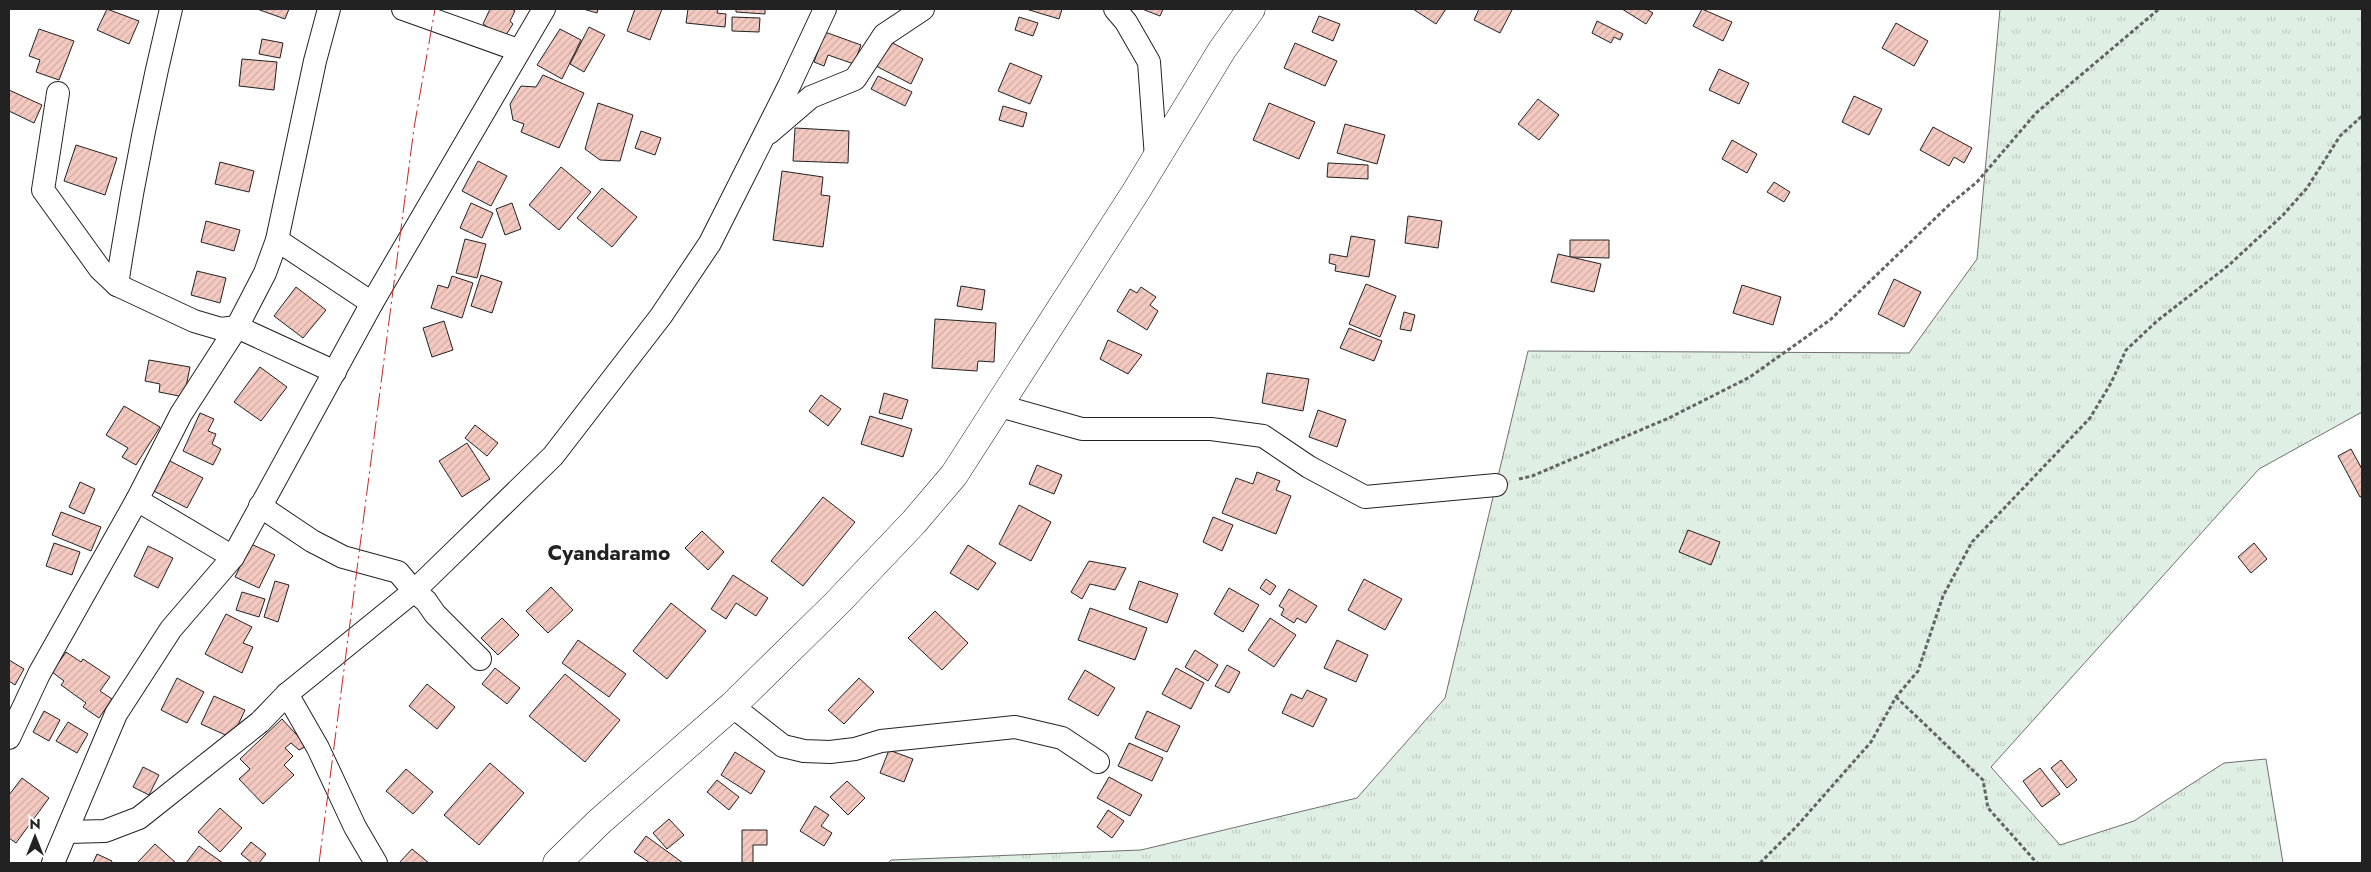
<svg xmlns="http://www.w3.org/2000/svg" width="2371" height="872" font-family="Jost,sans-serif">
<defs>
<pattern id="grass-tufts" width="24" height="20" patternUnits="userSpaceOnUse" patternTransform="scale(1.25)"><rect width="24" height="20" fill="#e0efe3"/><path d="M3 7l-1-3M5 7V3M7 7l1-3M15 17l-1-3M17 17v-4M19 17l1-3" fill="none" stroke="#c0cdc2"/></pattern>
<pattern id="building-hatch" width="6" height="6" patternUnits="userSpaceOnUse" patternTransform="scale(1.25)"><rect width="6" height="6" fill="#f3c9c0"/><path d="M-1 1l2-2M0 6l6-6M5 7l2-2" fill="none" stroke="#d0aca5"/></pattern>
</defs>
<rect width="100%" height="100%" fill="#fff"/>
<!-- grass -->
<path fill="url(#grass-tufts)" stroke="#6f6f6f" d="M2000,9h362v403l-103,57 -268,298 69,78 74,-24 90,-58 42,-4 17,104h-1395l3,-3 250,-10 216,-52 88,-100 83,-347 381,2 68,-94z"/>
<!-- building -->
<g fill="url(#building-hatch)" stroke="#222">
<path d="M107,9l32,12 -10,23 -32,-14z"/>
<path d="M257,9h32l-4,10z"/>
<path d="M490,9h22l3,2 -5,10 3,3 -9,14 -21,-14z"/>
<path d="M583,9h15l-1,4z"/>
<path d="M635,9h27l-12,31 -23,-9z"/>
<path d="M688,9h30l-1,4 9,1 -1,13 -39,-4z"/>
<path d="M736,9h29v5l-29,-2z"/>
<path d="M1026,9h36l-3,10z"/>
<path d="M1142,9h21l-3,7z"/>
<path d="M1413,9h33l-10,15z"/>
<path d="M1479,9h31l2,1 -12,23 -26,-13z"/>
<path d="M1622,9h24l7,4 -7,11z"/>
<path d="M1702,9l30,13 -9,19 -30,-15z"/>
<path d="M1319,16l21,8 -7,17 -21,-9z"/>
<path d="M732,17l28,1 -1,14 -27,-1z"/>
<path d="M1019,17l19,6 -5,13 -18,-6z"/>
<path d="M1597,21l26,13 -3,6 -6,-3 -3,6 -19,-10z"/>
<path d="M1896,23l32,18 -14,25 -32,-18z"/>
<path d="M589,27l16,8 -21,37 -14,-8z"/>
<path d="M39,29l35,12 -15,39 -23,-8 4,-12 -11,-4z"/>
<path d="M560,29l21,11 -19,39 -25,-14z"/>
<path d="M825,32l36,13 -7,19 -26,-9 -4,11 -10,-4z"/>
<path d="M262,39l21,4 -3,15 -21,-4z"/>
<path d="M889,41l34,18 -12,25 -35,-18z"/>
<path d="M1295,43l42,18 -12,25 -41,-18z"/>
<path d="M242,59l35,3 -3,28 -35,-4z"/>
<path d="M1010,63l32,13 -12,28 -32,-13z"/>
<path d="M1719,69l30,14 -10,21 -30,-14z"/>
<path d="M543,75l41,18 -25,55 -38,-16 3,-8 -11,-4 -3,-16 11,-18 15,1z"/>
<path d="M878,76l34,16 -7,14 -34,-17z"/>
<path d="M9,90l33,15 -8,18 -25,-12z"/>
<path d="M1854,96l28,13 -13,26 -27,-13z"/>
<path d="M1538,99l21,16 -20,25 -21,-16z"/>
<path d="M598,103l35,12 -13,46 -20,-1 -15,-11z"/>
<path d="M1269,103l46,19 -16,37 -46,-19z"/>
<path d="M1003,106l24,7 -4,14 -24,-7z"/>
<path d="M1345,124l40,11 -8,29 -40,-11z"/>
<path d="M1933,127l39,21 -8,15 -10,-6 -5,9 -29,-16z"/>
<path d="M795,128l54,3 -1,32 -55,-2z"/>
<path d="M641,131l20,7 -6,17 -20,-7z"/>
<path d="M1732,140l25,14 -10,19 -25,-14z"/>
<path d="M76,145l41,13 -12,37 -41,-14z"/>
<path d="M478,161l29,15 -16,30 -29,-15z"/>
<path d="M220,162l34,9 -5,21 -34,-8z"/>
<path d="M1328,163l40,2v14l-41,-2z"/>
<path d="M561,167l30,25 -32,38 -30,-25z"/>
<path d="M782,171l41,6 -2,18 9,1 -7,51 -50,-7z"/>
<path d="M1774,182l16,10 -6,10 -17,-10z"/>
<path d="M602,188l35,29 -25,30 -35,-29z"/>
<path d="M471,203l22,10 -11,25 -22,-10z"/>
<path d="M512,203l9,26 -16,6 -9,-26z"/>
<path d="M1408,216l34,5 -4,27 -33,-5z"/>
<path d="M206,221l34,9 -6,21 -33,-9z"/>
<path d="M1351,236l24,4 -6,37 -34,-6 1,-6 -7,-2 1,-9 17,3z"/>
<path d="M465,239l21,5 -9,34 -21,-5z"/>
<path d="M1570,240h39v18l-39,-1z"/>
<path d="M1558,254l43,10 -7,28 -43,-10z"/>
<path d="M197,271l29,7 -6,25 -29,-8z"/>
<path d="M481,275l21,7 -10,31 -21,-7z"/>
<path d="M452,276l21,7 -11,35 -31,-10 7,-23 10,3z"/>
<path d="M1894,279l27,13 -17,35 -26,-13z"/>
<path d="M1366,284l30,12 -16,41 -31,-13z"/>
<path d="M1742,285l39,12 -8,28 -40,-12z"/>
<path d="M961,286l24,4 -3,20 -25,-4z"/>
<path d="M296,287l30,23 -23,28 -29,-22z"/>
<path d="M1141,287l15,10 -6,8 8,6 -11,19 -30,-19 13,-22 7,4z"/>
<path d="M1404,312l11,3 -4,16 -11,-2z"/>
<path d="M935,319l61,4 -2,39 -16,-1 -1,10 -45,-3z"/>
<path d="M444,321l9,29 -21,7 -9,-29z"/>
<path d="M1349,328l33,13 -8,20 -34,-13z"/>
<path d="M1108,340l34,15 -14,19 -28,-15z"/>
<path d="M149,360l41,7 -6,30 -25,-5 1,-8 -15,-3z"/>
<path d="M260,367l27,20 -26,34 -27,-19z"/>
<path d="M1267,373l42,6 -6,32 -41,-8z"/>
<path d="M884,393l24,7 -6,19 -23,-6z"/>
<path d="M821,395l20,14 -13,17 -19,-15z"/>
<path d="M124,406l36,21 -24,38 -14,-8 6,-9 -22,-13z"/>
<path d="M1318,410l28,10 -9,27 -28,-10z"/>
<path d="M200,413l14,6 -6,12 8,3 -4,10 9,5 -8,16 -30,-14z"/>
<path d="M870,416l42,13 -9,28 -42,-13z"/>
<path d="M475,425l23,18 -11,13 -22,-18z"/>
<path d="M467,443l23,36 -28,18 -23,-36z"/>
<path d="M2351,449l11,20v27l-2,1 -22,-41z"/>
<path d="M166,459l37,19 -16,30 -37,-19z"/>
<path d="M1037,465l25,10 -8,19 -25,-10z"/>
<path d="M1257,472l23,9 -4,9 15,6 -15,38 -54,-21 14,-35 17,6z"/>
<path d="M80,482l15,7 -11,25 -15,-7z"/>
<path d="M823,497l32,25 -52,64 -32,-25z"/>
<path d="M1019,505l32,17 -20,39 -32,-17z"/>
<path d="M61,512l40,15 -10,24 -39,-16z"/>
<path d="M1213,517l20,8 -11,26 -19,-9z"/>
<path d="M1688,530l32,12 -9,23 -32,-13z"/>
<path d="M702,531l22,21 -16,18 -23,-22z"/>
<path d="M54,543l26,9 -8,23 -26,-9z"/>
<path d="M2254,543l13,16 -16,14 -13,-16z"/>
<path d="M251,544l24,11 -16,33 -24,-11z"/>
<path d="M968,545l28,18 -18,27 -28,-17z"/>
<path d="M148,546l25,12 -15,30 -24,-12z"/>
<path d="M1089,561l37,7 -11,22 -25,-6 -8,15 -11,-7z"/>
<path d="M733,575l35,23 -12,18 -20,-13 -10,16 -15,-10z"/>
<path d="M1266,579l10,7 -6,9 -10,-7z"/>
<path d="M1364,579l38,20 -17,31 -37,-20z"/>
<path d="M275,581l14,4 -11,37 -14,-5z"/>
<path d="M1139,581l39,13 -11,29 -38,-14z"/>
<path d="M551,587l22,23 -25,23 -22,-22z"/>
<path d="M1229,588l30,17 -16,27 -29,-18z"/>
<path d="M1289,589l28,17 -11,17 -9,-5 -3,5 -13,-8 3,-6 -5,-3z"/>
<path d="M242,592l23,7 -6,18 -23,-7z"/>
<path d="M671,603l35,28 -39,48 -34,-28z"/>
<path d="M1090,608l57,20 -12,32 -57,-20z"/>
<path d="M935,611l33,32 -26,27 -34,-32z"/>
<path d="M226,614l26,13 -9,16 10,4 -11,26 -37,-19z"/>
<path d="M502,618l17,17 -21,20 -17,-17z"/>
<path d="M1270,618l26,17 -22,32 -26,-17z"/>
<path d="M578,640l48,34 -17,23 -47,-34z"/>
<path d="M1337,640l31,15 -12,27 -32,-14z"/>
<path d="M1195,650l23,15 -10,16 -23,-14z"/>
<path d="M66,652l15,10 2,-3 27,18 -10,14 12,8 -13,19 -16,-11 3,-4 -25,-18 3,-4 -12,-9z"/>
<path d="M9,660l15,9 -9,16 -6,-4z"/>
<path d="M1227,665l13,7 -11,21 -14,-7z"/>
<path d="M495,668l25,20 -13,16 -25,-20z"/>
<path d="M1176,668l28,15 -13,26 -29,-15z"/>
<path d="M1085,670l30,18 -17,28 -30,-17z"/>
<path d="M565,674l55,46 -35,42 -56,-46z"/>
<path d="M177,678l27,14 -17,31 -26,-13z"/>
<path d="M859,678l15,14 -30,32 -16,-14z"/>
<path d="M427,684l28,23 -18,22 -28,-23z"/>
<path d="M1307,690l20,9 -14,28 -31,-14 9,-19 11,5z"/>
<path d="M214,696l31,14 -13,28 -31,-14z"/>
<path d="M44,711l16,9 -11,21 -16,-9z"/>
<path d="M1147,711l33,15 -13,26 -32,-14z"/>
<path d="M282,719l25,27 -8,4 -8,-7 -6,5 8,8 -9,9 10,10 -31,29 -24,-25 11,-10 -10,-10z"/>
<path d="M68,722l20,12 -11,19 -21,-12z"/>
<path d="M1129,743l34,15 -11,23 -34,-15z"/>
<path d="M889,750l24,9 -9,23 -24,-9z"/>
<path d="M735,752l30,19 -14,23 -30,-19z"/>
<path d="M2061,760l16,20 -10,8 -16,-20z"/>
<path d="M490,763l34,30 -45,52 -35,-30z"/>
<path d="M143,767l16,8 -10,20 -16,-8z"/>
<path d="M2040,768l20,26 -18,13 -19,-26z"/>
<path d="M406,769l27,23 -20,22 -27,-23z"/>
<path d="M1109,777l33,18 -12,21 -33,-18z"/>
<path d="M22,778l27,20 -33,45 -7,-5v-43z"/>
<path d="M717,780l22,17 -10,13 -22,-18z"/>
<path d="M847,781l18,17 -17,17 -18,-18z"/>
<path d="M815,806l14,9 -8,11 11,7 -8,13 -24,-15z"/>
<path d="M220,808l22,20 -22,24 -22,-20z"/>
<path d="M1108,810l16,11 -12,17 -15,-11z"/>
<path d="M669,819l15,16 -17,14 -14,-16z"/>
<path d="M742,830h25v15h-14v18h-11z"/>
<path d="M646,836l37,27h-33l-16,-11z"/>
<path d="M251,842l15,12 -7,9h-7l-11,-9z"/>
<path d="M155,844l21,19h-39z"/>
<path d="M199,846l24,17h-37z"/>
<path d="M412,849l17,14h-30z"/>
<path d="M97,854l15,7 -1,2h-18z"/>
</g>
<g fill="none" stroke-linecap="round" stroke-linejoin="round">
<!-- minor casing -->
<g stroke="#222" stroke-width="24">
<g id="minor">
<path d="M403,9l115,41"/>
<path d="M1115,9l11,13 23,40 7,96"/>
<path d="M58,93l-15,97 57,79 17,16 77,36 27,8 16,-2 98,45"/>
<path d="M769,133l42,-36 44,-18 29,-44 39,-26"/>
<path d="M277,240l95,63"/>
<path d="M117,285c14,-93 32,-185 54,-276"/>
<path d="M1000,406l82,23h129l52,7 46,31 56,30 131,-12"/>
<path d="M137,500l96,57"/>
<path d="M260,506l52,35 31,16 55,15 16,19 12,10 9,13 45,45"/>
<path d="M287,694l31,54 37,79 21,36"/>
<path d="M732,706l51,40 21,5 26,1 25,-3 26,-8 134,-14 47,11 36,24"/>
<path d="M9,738l30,-64 98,-174 44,-86 56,-87 28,-54 12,-33 38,-179 14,-52"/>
<path d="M68,832l37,-1 34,-13 121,-96 27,-28 127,-103 139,-135 108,-140 49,-73 79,-157 36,-77"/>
<path d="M53,863l63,-149 55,-85 62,-72 139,-254 172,-294"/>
</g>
</g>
<!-- trunk casing -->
<g stroke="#222" stroke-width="29">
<path id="trunk" d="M557,863l42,-41 133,-116 105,-103 77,-81 40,-47 181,-282 87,-143 29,-41"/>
</g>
<!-- path -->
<g stroke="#646464" stroke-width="3" stroke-dasharray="4 2.5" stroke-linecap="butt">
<path d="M1519,479l13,-3 137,-58 81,-41 80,-57 119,-115 28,-23 59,-69 123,-104"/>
<path d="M1896,697l87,83 5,28 49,55"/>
<path d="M1760,863l37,-37 74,-84 25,-45 22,-26 25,-75 29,-54 118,-124 21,-35 15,-33 31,-29 72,-56 54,-50 24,-27 33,-52 22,-20"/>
</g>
<!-- minor -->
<use href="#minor" stroke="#fff" stroke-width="22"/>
<!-- trunk -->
<use href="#trunk" stroke="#fff" stroke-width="28"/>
<!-- power -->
<path stroke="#c62828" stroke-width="1" stroke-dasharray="18 4 2.5 4" stroke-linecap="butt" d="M319,863l95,-735 21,-119"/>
</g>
<g text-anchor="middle" stroke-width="4" stroke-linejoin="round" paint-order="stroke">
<!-- quarter labels -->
<g font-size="21" font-weight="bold" fill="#222" stroke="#fff">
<text x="609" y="560">Cyandaramo</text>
</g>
</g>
<!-- border -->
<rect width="2371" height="872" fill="none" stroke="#222222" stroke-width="20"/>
<!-- north arrow -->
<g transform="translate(35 837)" stroke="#ffffff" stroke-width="4" paint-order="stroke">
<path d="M0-4L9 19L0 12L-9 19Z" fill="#222222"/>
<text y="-8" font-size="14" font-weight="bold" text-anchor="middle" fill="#222222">N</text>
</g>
</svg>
